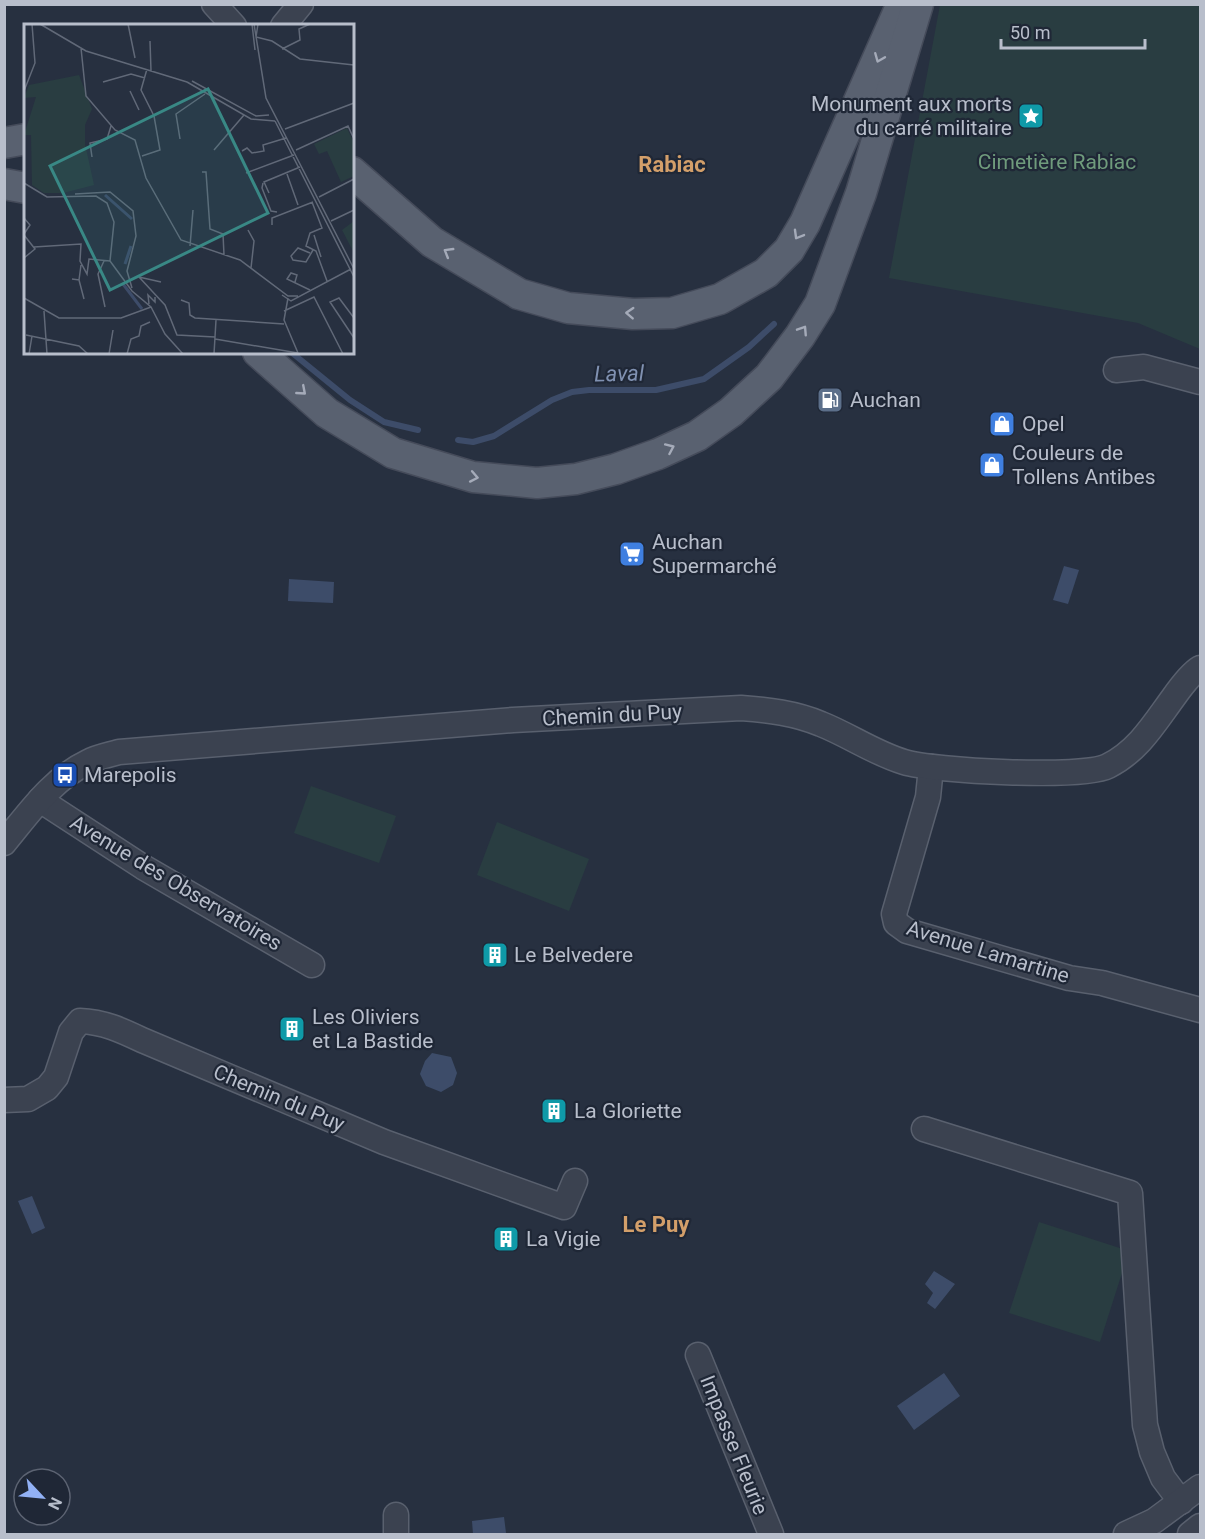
<svg xmlns="http://www.w3.org/2000/svg" width="1205" height="1539" font-family="Roboto,sans-serif">
<rect width="100%" height="100%" fill="#273040"/>
<!-- green -->
<g fill="#293d41">
<path d="M940,5h260v344l-62,-26 -249,-45z"/>
<path d="M311,786l85,30 -17,47 -85,-30z"/>
<path d="M497,822l92,37 -20,52 -92,-36z"/>
<path d="M1039,1222l90,29 -29,91 -91,-29z"/>
</g>
<!-- water -->
<g fill="#3d4c69">
<path d="M1064,566l15,4 -11,34 -15,-4z"/>
<path d="M289,579l45,3 -1,21 -45,-2z"/>
<path d="M432,1053l19,4 6,16 -4,12 -12,7 -15,-6 -6,-12 5,-13z"/>
<path d="M32,1196l13,32 -13,6 -14,-33z"/>
<path d="M934,1271l21,13 -20,25 -8,-6 6,-10 -8,-9z"/>
<path d="M944,1373l16,23 -46,34 -17,-24z"/>
<path d="M504,1517l2,16 -33,1 -1,-13z"/>
</g>
<g fill="none" stroke-linecap="round" stroke-linejoin="round">
<!-- stream -->
<g stroke="#3d4c69" stroke-width="6">
<path d="M291,352l59,48 34,22 34,8"/>
<path d="M458,440l15,2 21,-6 58,-36 20,-8 17,-2h67l48,-11 45,-32 25,-23"/>
</g>
<!-- minor casing -->
<g stroke="#59606e" stroke-width="27">
<g id="minor">
<path d="M214,4l20,22"/>
<path d="M283,26l18,-22"/>
<path d="M1116,370l28,-3 56,15"/>
<path d="M931,767l-3,30 -34,117 2,9 11,8 162,47 33,5 98,27"/>
<path d="M40,800l103,67 169,98"/>
<path d="M4,843c25,-30 48,-64 84,-81 9,-5 21,-7 31,-10l394,-32 228,-12c27,2 54,5 80,16 28,11 53,29 83,38 29,9 179,17 204,4 30,-15 46,-42 65,-68 7,-10 17,-24 27,-30"/>
<path d="M4,1100l24,-1 19,-11 9,-11 15,-45 9,-11c24,1 41,9 62,19l242,102 180,65 11,-26"/>
<path d="M924,1129l206,64 15,232 7,27 11,26 18,24"/>
<path d="M698,1355l73,179"/>
<path d="M396,1534v-19"/>
<path d="M1126,1534l28,-13 46,-34"/>
<path d="M1190,1534l10,-8"/>
</g>
</g>
<!-- major casing -->
<g stroke="#454b5a" stroke-width="33">
<g id="major">
<path d="M4,143l22,-4"/>
<path d="M352,172l80,70 87,52 49,14 65,6 39,-1 48,-14 46,-26 23,-23 16,-27 97,-219"/>
<path d="M4,184l22,4"/>
<path d="M258,352l69,61 66,40 80,24 64,6 39,-4 40,-10 42,-15 39,-18 34,-24 38,-35 31,-41 20,-32 41,-111 57,-189"/>
</g>
</g>
<!-- minor -->
<use href="#minor" stroke="#3b4250" stroke-width="24"/>
<!-- major -->
<use href="#major" stroke="#596170" stroke-width="30"/>
</g>
<!-- one-way arrows -->
<defs><path id="oneway-chevron" d="M-2-3.5L2.5 0L-2 3.5" fill="none" stroke-width="1.6" stroke-linecap="round" stroke-linejoin="round" transform="scale(1.5)"/></defs>
<g stroke="#a5abb9">
<use href="#oneway-chevron" transform="translate(879 58) rotate(112)"/>
<use href="#oneway-chevron" transform="translate(798 235) rotate(120)"/>
<use href="#oneway-chevron" transform="translate(448 252) rotate(-149)"/>
<use href="#oneway-chevron" transform="translate(630 313) rotate(-177)"/>
<use href="#oneway-chevron" transform="translate(803 330) rotate(-57)"/>
<use href="#oneway-chevron" transform="translate(302 391) rotate(41)"/>
<use href="#oneway-chevron" transform="translate(670 448) rotate(-24)"/>
<use href="#oneway-chevron" transform="translate(474 477) rotate(11)"/>
</g>
<!-- icons -->
<defs>
<g id="sight-square" transform="scale(1.35)"><rect x="-9" y="-9" width="18" height="18" rx="4" fill="#0f9aa8" stroke="#1f2736"/><path d="M0-6L1.8-2.2L6-1.7L2.9 1.2L3.7 5.4L0 3.3L-3.7 5.4L-2.9 1.2L-6-1.7L-1.8-2.2Z" fill="#fff"/></g>
<g id="fuel-square" transform="scale(1.35)"><rect x="-9" y="-9" width="18" height="18" rx="4" fill="#5c6f8a" stroke="#1f2736"/><path d="M-5.5-6h7V0h2V4h1.3V-2.5L3-4.5l.8-.8L6-3V5H2.5V1h-1V6h-7ZM-4.2-4.7v3.2H.2V-4.7Z" fill="#fff"/></g>
<g id="shop-square" transform="scale(1.35)"><rect x="-9" y="-9" width="18" height="18" rx="4" fill="#3f7fe0" stroke="#1f2736"/><path d="M-5-2.5h2.3a2.7 3.5 0 0 1 5.4 0H5L5.5 6h-11ZM-1.5-2.5h3a1.5 2.3 0 0 0-3 0Z" fill="#fff"/></g>
<g id="supermarket-square" transform="scale(1.35)"><rect x="-9" y="-9" width="18" height="18" rx="4" fill="#3f7fe0" stroke="#1f2736"/><path d="M-6-5.5h2.5l.6 2H6L4.5 2H-2.5L-4.4-4H-6ZM-1.5 3.2a1.3 1.3 0 1 0 .1 0ZM3 3.2a1.3 1.3 0 1 0 .1 0Z" fill="#fff"/></g>
<g id="bus-square" transform="scale(1.35)"><rect x="-9" y="-9" width="18" height="18" rx="4" fill="#1a4fb4" stroke="#1f2736"/><path d="M-5-6H5V4H4V6H2V4H-2V6H-4V4H-5ZM-3.5-4V0h7V-4ZM-3.5 1.2v1.5H-2V1.2ZM2 1.2v1.5H3.5V1.2Z" fill="#fff"/></g>
<g id="building-square" transform="scale(1.35)"><rect x="-9" y="-9" width="18" height="18" rx="4" fill="#0f9aa8" stroke="#1f2736"/><path d="M-4-6H4V6H1V3H-1V6H-4ZM-2.5-4.3h1.7v1.8h-1.7ZM.8-4.3h1.7v1.8H.8ZM-2.5-1h1.7V.8h-1.7ZM.8-1h1.7V.8H.8Z" fill="#fff"/></g>
</defs>
<g fill-rule="evenodd">
<use href="#sight-square" x="1031" y="116"/>
<use href="#fuel-square" x="830" y="400"/>
<use href="#shop-square" x="1002" y="424"/>
<use href="#shop-square" x="992" y="465"/>
<use href="#supermarket-square" x="632" y="554"/>
<use href="#bus-square" x="65" y="775"/>
<use href="#building-square" x="495" y="955"/>
<use href="#building-square" x="292" y="1029"/>
<use href="#building-square" x="554" y="1111"/>
<use href="#building-square" x="506" y="1239"/>
</g>
<g text-anchor="middle" stroke-width="4.5" stroke-linejoin="round" paint-order="stroke">
<!-- poi labels -->
<g font-size="21" fill="#b8becb" stroke="#1f2736" text-anchor="start">
<text x="1012" y="111" text-anchor="end">Monument aux morts<tspan x="1012" dy="24">du carré militaire</tspan></text>
<text x="850" y="407">Auchan</text>
<text x="1022" y="431">Opel</text>
<text x="1012" y="460">Couleurs de<tspan x="1012" dy="24">Tollens Antibes</tspan></text>
<text x="652" y="549">Auchan<tspan x="652" dy="24">Supermarché</tspan></text>
<text x="84" y="782">Marepolis</text>
<text x="514" y="962">Le Belvedere</text>
<text x="312" y="1024">Les Oliviers<tspan x="312" dy="24">et La Bastide</tspan></text>
<text x="574" y="1118">La Gloriette</text>
<text x="526" y="1246">La Vigie</text>
</g>
<!-- park labels -->
<g font-size="21" fill="#6f9b7c" stroke="#1f2736">
<text x="1057" y="169">Cimetière Rabiac</text>
</g>
<!-- street labels -->
<g font-size="21" fill="#b8becb" stroke="#1f2736">
<text transform="translate(612 715) rotate(-3)" y="7">Chemin du Puy</text>
<text transform="translate(176 883) rotate(31)" y="7">Avenue des Observatoires</text>
<text transform="translate(988 952) rotate(17)" y="7">Avenue Lamartine</text>
<text transform="translate(279 1098) rotate(23)" y="7">Chemin du Puy</text>
<text transform="translate(734 1445) rotate(68)" y="7">Impasse Fleurie</text>
</g>
<!-- neighbourhood labels -->
<g font-size="22" font-weight="bold" fill="#d39f6a" stroke="#1f2736">
<text x="672" y="172">Rabiac</text>
<text x="656" y="1232">Le Puy</text>
</g>
<!-- water labels -->
<g font-size="22" font-style="italic" fill="#8091b1" stroke="#1f2736">
<text transform="translate(619 373) rotate(-1)" y="8">Laval</text>
</g>
</g>
<!-- overview -->
<g transform="translate(24 24)">
<rect width="330" height="330" fill="#273040"/>
<path d="M55,51l13,34 -7,16v19l9,41 -31,8h-19l-12,-8 -1,-50h-7l12,-38 -12,1 5,-13zM323,104l7,15v33l-13,6 -14,-31 -8,3 -5,-10zM330,197v32l-12,-23z" fill="#293d41"/>
<path fill="none" stroke="#3d4c69" stroke-width="3" d="M81,171l27,24M101,240l6,-18M99,260l19,25"/>
<path fill="none" stroke="#616978" stroke-width="1.5" d="M16,0l46,27 101,31M104,0l7,34M228,0l3,26M230,0l12,74 88,171M234,0l-2,13 16,4 28,18 54,6M126,17l1,30M57,24l5,48 29,34 20,10 11,38 35,62 59,20 48,36h10M258,25l18,-9 -1,-11 11,-5M168,57l64,35 13,-1M79,58l28,-8 14,4M163,58l64,37 24,2M0,67l11,-28 -3,-39M106,67l9,19M251,97l79,156M261,105l69,-26M156,115l-4,-25 29,-20M190,126l30,-35M272,126l52,-24 6,13M218,127l5,-3 5,5 12,-2 -1,-6 23,-7M118,132l18,-6 -6,-34 -13,-26 6,-21M68,133l-2,-14 17,-4 4,-13M178,148h4l4,57 13,5 1,21M222,149l48,-18M263,150l11,31M0,159l23,14 49,-1 11,7 7,19 -4,39 22,30 19,16 14,27 18,20M239,159l-1,5 9,23 6,1M245,169l-5,-11 36,-15M51,170l35,-2 23,19 3,25 -9,35 5,17M295,173l35,-18M288,178l10,26 -12,5 -4,13 10,5 11,30M0,194l6,7 -6,9M307,197l23,-11M248,201v-7l41,-16M224,206l6,11 -3,27M0,211l11,14 -11,9M290,211l7,22M166,222l3,-36M10,223l47,-3 -1,17 7,13 2,-15 21,2M286,229l-12,-5 -7,8 2,4 13,2 7,-12M80,237l-6,13 7,33M48,255l7,1 2,-15M55,256l5,19M271,258l2,-7 -6,-2 -4,6 23,11M127,266l14,15 12,30 38,2M128,267l-13,-14 22,5M258,271l9,6 60,-32M0,274l35,20h62l30,-11M264,274l-4,22 14,33M157,276l8,3 1,12 5,3 89,6M125,280l-1,-9 7,7v-5M20,287l3,43M260,287l30,-14 29,57M2,311l53,11 9,8M330,314l-24,-36 9,-4 15,20M191,315l83,14M5,330l3,-18M85,330l4,-24M103,330l4,-15 8,-3 2,-10 9,-4M190,330l2,-34"/>
<path fill="#398885" fill-opacity="0.15" stroke="#398885" stroke-width="3" d="M184,65l60,124 -158,77 -60,-124z"/>
<rect width="330" height="330" fill="none" stroke="#b8becb" stroke-width="3"/>
</g>
<!-- border -->
<rect width="1205" height="1539" fill="none" stroke="#b8becb" stroke-width="12"/>
<!-- north arrow -->
<g transform="translate(42 1497) rotate(116)"><circle r="28" fill="#1f2736" stroke="#5c6372" stroke-width="1.5"/>
<path d="M0-4.5L10 22L0 15L-10 22Z" fill="#92b1f5"/>
<text y="-9" font-size="16" font-weight="bold" text-anchor="middle" fill="#b8becb">N</text>
</g>
<!-- scale -->
<path d="M1001 39v9h144v-9" fill="none" stroke="#b8becb" stroke-width="3"/>
<text x="1010" y="39" font-size="18" fill="#b8becb" stroke="#1f2736" stroke-width="4.5" paint-order="stroke">50 m</text>
</svg>
